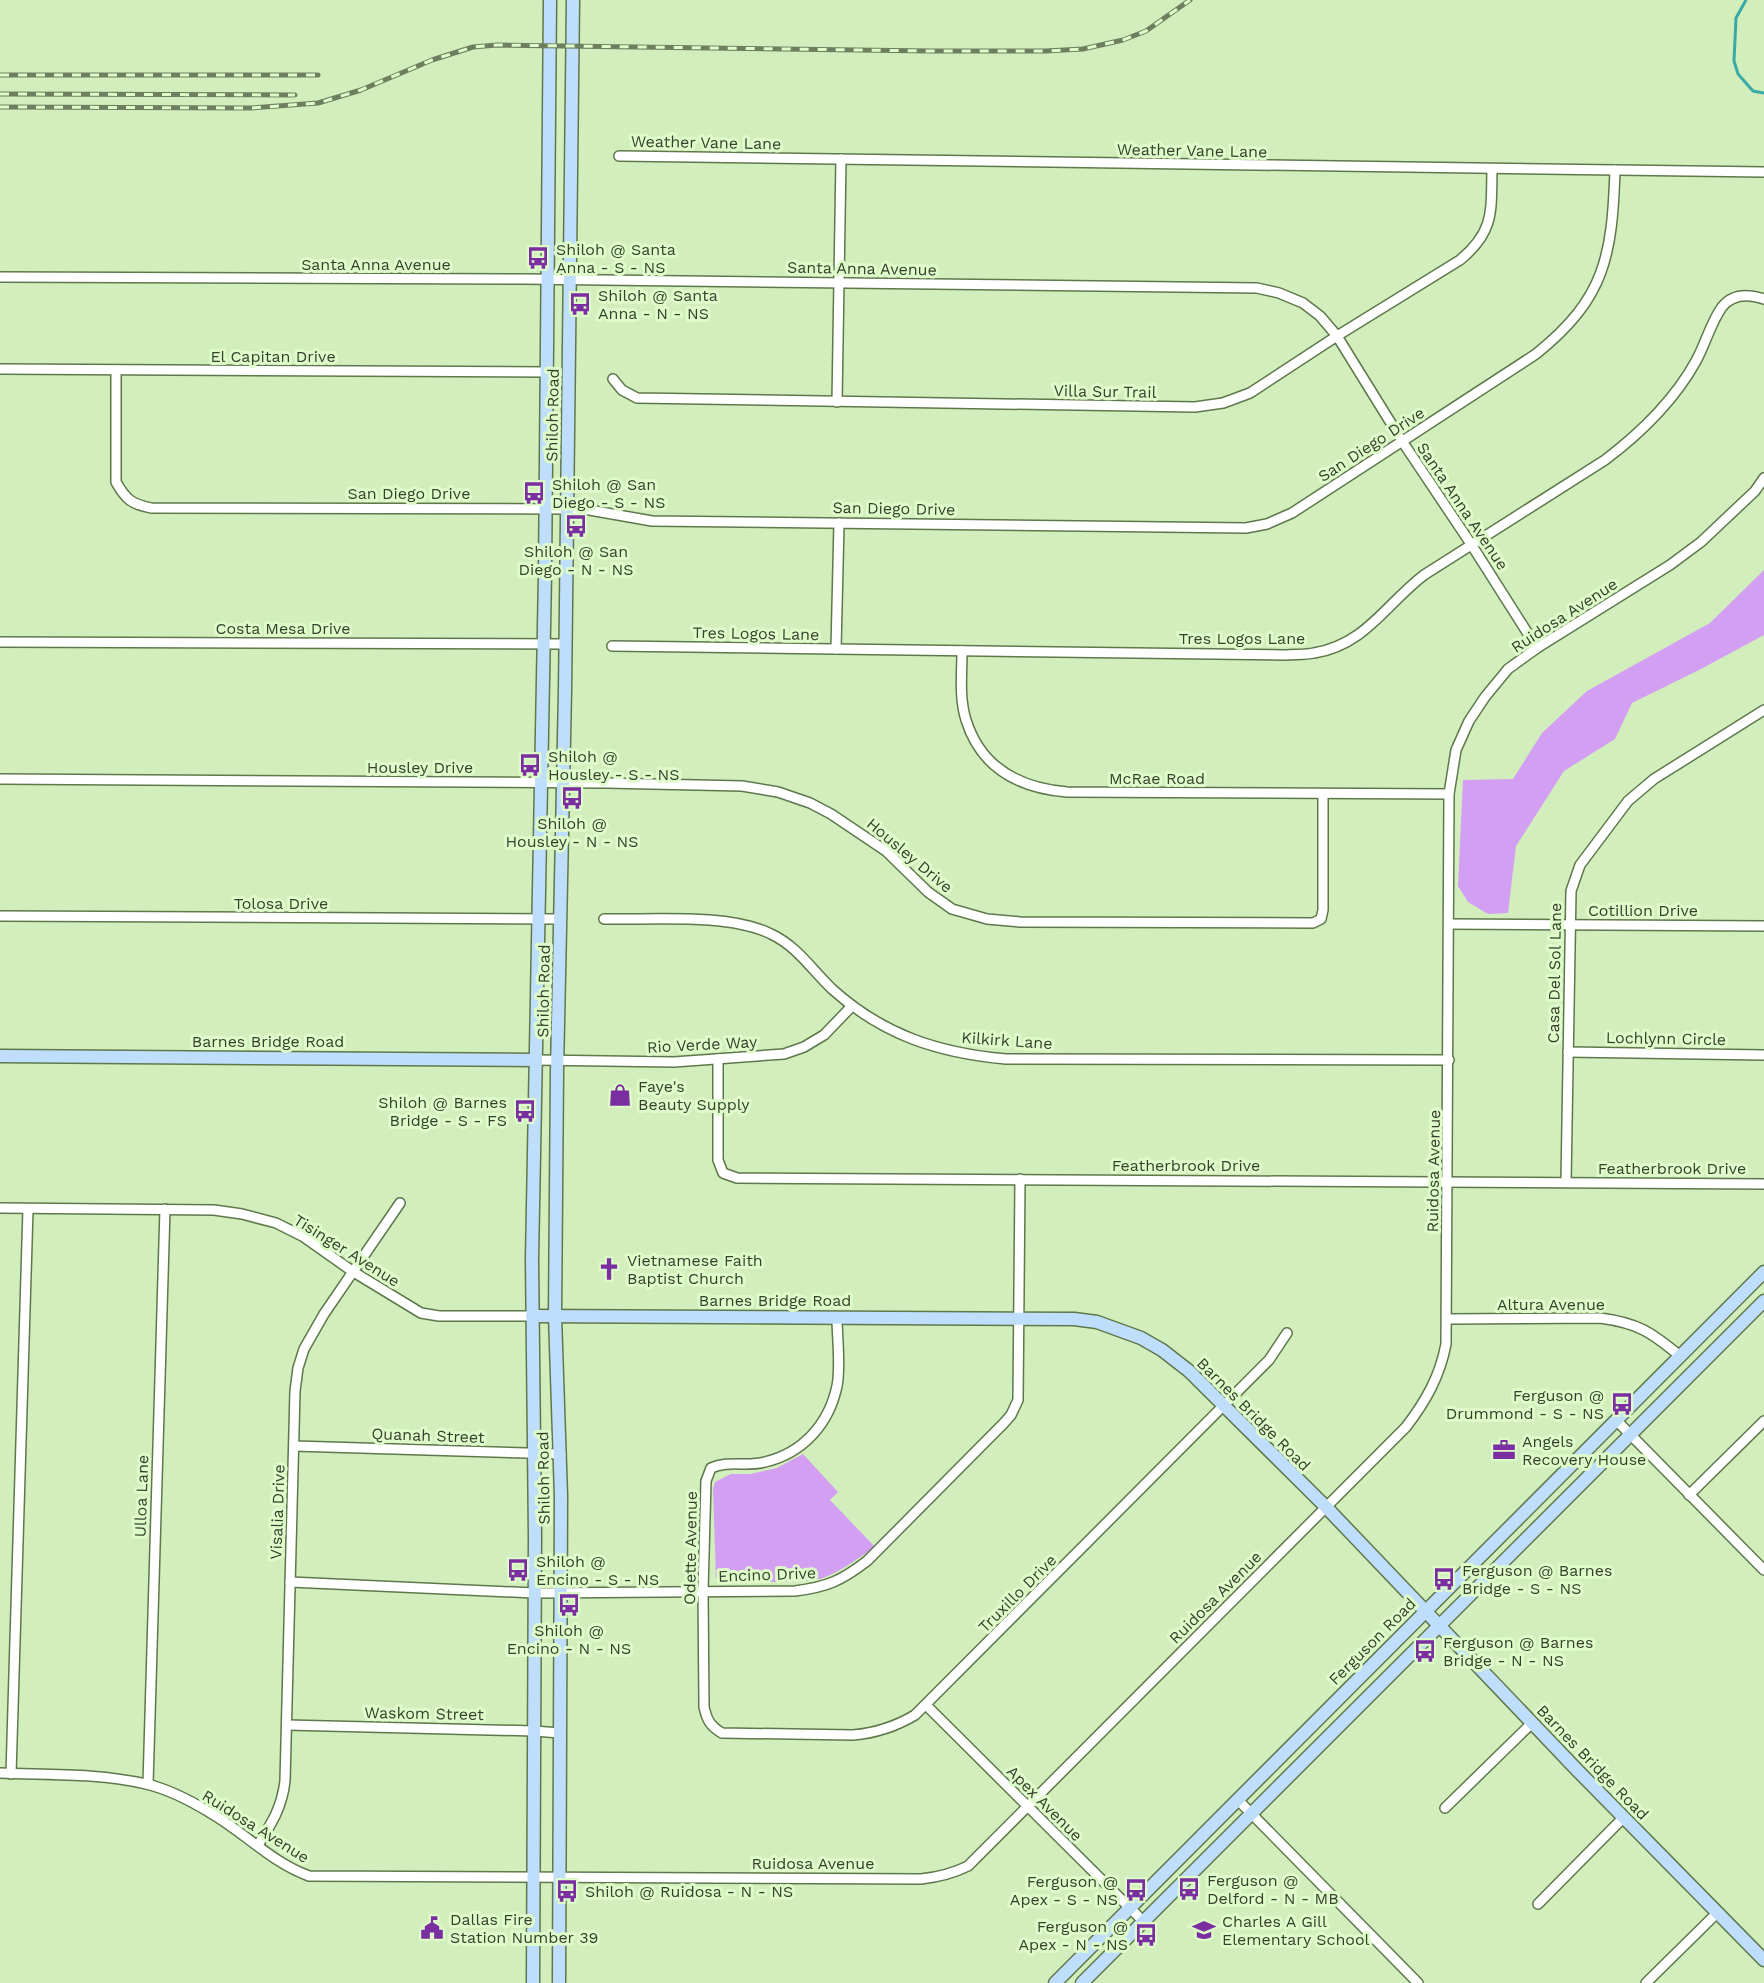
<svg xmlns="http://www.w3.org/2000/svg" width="1764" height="1983" font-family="'Work Sans',sans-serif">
<rect width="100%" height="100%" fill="#d1eebc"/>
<!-- green -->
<g fill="#d39ff2">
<path d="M1764,570v65l-63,34 -69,34 -17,36 -51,32 -48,75 -8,67 -20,1 -20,-12 -10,-16 5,-106 50,-1 29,-46 45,-42 123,-68z"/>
<path d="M803,1454l35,38 -8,8 45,47c-17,11 -33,24 -52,31 -14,5 -95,6 -107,0l-3,-89 2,-7 16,-8h19l27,-6z"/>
</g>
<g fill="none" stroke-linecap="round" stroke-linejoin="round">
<!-- stream -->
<path stroke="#3aa9a6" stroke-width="3" d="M1746,0l-10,18 -2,43 4,13 15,17 11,2"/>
<!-- street casing -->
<g stroke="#5f784b" stroke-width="12">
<g id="street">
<path d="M619,156l1145,16"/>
<path d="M0,277l523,2 734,9 22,5 24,10 17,13 17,20 65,105 69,103 66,104"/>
<path d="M0,369l547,3"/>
<path d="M116,370v112c10,18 16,22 35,26l433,1 68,12 594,7 21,-4 25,-11 244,-159c70,-56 76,-99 79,-184"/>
<path d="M613,379l9,11 15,8 558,9 28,-4 27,-10 87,-57 123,-76c35,-29 31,-49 32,-91"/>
<path d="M837,402l4,-243"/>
<path d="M0,642l565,2"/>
<path d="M612,646l673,9c10,-1 20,0 29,-2 51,-8 72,-49 110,-78l181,-115c37,-28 69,-59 91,-99 9,-16 15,-39 26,-54 11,-14 27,-13 42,-8"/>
<path d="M836,649l3,-126"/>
<path d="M962,651c0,22 -3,47 4,69 15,48 53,68 101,72l382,2"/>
<path d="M0,779l606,4 136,3 36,6 32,11 21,11 55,37 42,41 24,17 35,10 33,3 293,1 8,-4 2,-9v-116"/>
<path d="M0,916l561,3"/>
<path d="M604,919c48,1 125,-6 167,15 26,12 41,36 61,55 51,46 106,64 174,70l443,1"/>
<path d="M1449,924l315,2"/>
<path d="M1568,1052l196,3"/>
<path d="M718,1059v101l5,13 14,5 1027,6"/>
<path d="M536,1060l138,2 110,-8 20,-7 20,-12 28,-29"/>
<path d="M1566,1182l5,-291 9,-26 48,-64 26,-22 110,-69"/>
<path d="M0,1208l214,2 28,4 34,9 28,14 48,34 69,42 18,3h93"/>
<path d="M837,1317c0,21 4,49 0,69 -8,38 -34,67 -72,76 -18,5 -37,-2 -54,6l-5,13 -3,110 1,116c3,13 6,19 18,26l131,2c23,-2 42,-8 62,-20l354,-355 18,-27"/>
<path d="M1447,1319l153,-1c38,5 51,14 80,38"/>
<path d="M1616,1420l148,150"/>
<path d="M294,1446l267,8"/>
<path d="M1689,1495l75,-74"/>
<path d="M290,1582l244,11 261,-2c32,-4 46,-10 72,-30l137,-138 7,-8 7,-15 2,-221"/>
<path d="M926,1705l217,216"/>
<path d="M287,1725l247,6 26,2"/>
<path d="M0,1773c49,2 98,0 146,11 22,5 45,17 63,28 34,19 63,51 100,64l612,3c18,-2 31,-5 47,-13l438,-439c20,-26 34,-51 40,-83l3,-550 7,-44 13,-29 16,-24 23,-28 29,-21 133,-83 31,-23 54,-51 9,-13"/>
<path d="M11,1774l17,-565"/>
<path d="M148,1784l17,-575"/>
<path d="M1238,1800l180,183"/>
<path d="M1445,1808l87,-85"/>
<path d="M258,1845c14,-22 24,-38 27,-64l10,-390 3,-23 6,-19 20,-35 76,-111"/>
<path d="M1538,1904l86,-87"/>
<path d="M1646,1983l72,-71"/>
</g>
</g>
<!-- secondary casing -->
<g stroke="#5f784b" stroke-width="15">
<g id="secondary">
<path d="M0,1056l536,4"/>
<path d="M532,1316l542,3 23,3 44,16 21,12 27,21 137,136 252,264 186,189"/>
<path d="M533,1983l2,-446 -3,-278 13,-685 5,-574"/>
<path d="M559,1983l2,-487 -6,-180 2,-245 8,-380 8,-691"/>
<path d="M1055,1983l709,-711"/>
<path d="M1082,1983l682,-682"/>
</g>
</g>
<!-- street -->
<use href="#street" stroke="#fff" stroke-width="9"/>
<!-- secondary -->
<use href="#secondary" stroke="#bfdefc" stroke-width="12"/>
<!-- rail casing -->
<g stroke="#6e7f60" stroke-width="5">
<g id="rail">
<path d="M0,75h318"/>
<path d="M0,94l295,1"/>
<path d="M0,107l252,1 66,-5 43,-13 71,-30 41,-13 24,-2 435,6h113l38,-2 40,-9 23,-9 44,-31"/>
</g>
</g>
<!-- rail -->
<use href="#rail" stroke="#defcc9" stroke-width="3" stroke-dasharray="9" stroke-linecap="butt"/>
</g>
<!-- icons -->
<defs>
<g id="bus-bare" transform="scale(1.8)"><path d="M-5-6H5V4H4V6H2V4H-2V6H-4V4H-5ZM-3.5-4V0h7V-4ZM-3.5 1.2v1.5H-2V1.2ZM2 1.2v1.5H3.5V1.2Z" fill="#7a2e9f" stroke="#defcc9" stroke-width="2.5" paint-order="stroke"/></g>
<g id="shop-bare" transform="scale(1.8)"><path d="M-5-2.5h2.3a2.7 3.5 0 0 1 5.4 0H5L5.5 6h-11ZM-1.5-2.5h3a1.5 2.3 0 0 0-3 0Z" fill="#7a2e9f" stroke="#defcc9" stroke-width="2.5" paint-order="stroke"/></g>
<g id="church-bare" transform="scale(1.8)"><path d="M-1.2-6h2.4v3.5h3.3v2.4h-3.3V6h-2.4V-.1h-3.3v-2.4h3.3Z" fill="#7a2e9f" stroke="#defcc9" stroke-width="2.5" paint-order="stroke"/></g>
<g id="office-bare" transform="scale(1.8)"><path d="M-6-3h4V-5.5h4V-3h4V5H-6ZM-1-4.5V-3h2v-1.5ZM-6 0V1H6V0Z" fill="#7a2e9f" stroke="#defcc9" stroke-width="2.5" paint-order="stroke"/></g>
<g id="civic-bare" transform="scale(1.8)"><path d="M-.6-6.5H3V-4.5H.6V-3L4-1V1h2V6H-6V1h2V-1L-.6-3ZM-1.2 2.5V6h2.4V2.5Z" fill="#7a2e9f" stroke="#defcc9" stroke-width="2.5" paint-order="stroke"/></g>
<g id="school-bare" transform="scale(1.8)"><path d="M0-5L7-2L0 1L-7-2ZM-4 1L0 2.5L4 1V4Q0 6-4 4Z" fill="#7a2e9f" stroke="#defcc9" stroke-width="2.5" paint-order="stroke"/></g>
</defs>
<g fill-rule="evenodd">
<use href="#bus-bare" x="538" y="258"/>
<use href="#bus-bare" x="580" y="304"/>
<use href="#bus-bare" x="534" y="493"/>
<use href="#bus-bare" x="576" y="526"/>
<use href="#bus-bare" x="530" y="765"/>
<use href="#bus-bare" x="572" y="798"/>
<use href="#shop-bare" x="620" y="1095"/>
<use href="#bus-bare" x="525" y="1111"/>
<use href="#church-bare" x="609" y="1269"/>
<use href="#bus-bare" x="1622" y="1404"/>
<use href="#office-bare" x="1504" y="1450"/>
<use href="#bus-bare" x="518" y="1570"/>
<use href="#bus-bare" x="1444" y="1579"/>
<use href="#bus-bare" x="569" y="1605"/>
<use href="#bus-bare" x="1425" y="1651"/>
<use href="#bus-bare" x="1189" y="1889"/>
<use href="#bus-bare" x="1136" y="1890"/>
<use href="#bus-bare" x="567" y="1891"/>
<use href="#civic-bare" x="432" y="1928"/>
<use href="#school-bare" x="1204" y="1930"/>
<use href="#bus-bare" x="1146" y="1935"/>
</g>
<g text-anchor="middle" stroke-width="6" stroke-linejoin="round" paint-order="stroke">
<!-- street labels -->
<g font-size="16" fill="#36412d" stroke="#defcc9">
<text transform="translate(706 142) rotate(1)" y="6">Weather Vane Lane</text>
<text transform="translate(1192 150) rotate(1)" y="6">Weather Vane Lane</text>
<text x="376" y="270">Santa Anna Avenue</text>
<text transform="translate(862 268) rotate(1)" y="6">Santa Anna Avenue</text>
<text x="273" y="362">El Capitan Drive</text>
<text transform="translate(1105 391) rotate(1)" y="6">Villa Sur Trail</text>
<text transform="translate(552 415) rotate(-89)" y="6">Shiloh Road</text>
<text transform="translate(1371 444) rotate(-33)" y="6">San Diego Drive</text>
<text x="409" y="499">San Diego Drive</text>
<text transform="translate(1463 506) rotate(56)" y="6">Santa Anna Avenue</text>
<text transform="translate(894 508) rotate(1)" y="6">San Diego Drive</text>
<text transform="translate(1564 615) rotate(-33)" y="6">Ruidosa Avenue</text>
<text x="283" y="634">Costa Mesa Drive</text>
<text transform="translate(756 633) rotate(1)" y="6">Tres Logos Lane</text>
<text x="1242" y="644">Tres Logos Lane</text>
<text x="420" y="773">Housley Drive</text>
<text x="1157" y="784">McRae Road</text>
<text transform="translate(910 855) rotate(40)" y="6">Housley Drive</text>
<text x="281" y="909">Tolosa Drive</text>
<text x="1643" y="916">Cotillion Drive</text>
<text transform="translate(1554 973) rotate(-89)" y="6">Casa Del Sol Lane</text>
<text transform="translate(543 991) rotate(-89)" y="6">Shiloh Road</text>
<text transform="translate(1666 1038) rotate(1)" y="6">Lochlynn Circle</text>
<text transform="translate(1007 1040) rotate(4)" y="6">Kilkirk Lane</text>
<text x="268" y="1047">Barnes Bridge Road</text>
<text transform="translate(702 1044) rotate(-3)" y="6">Rio Verde Way</text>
<text x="1186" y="1171">Featherbrook Drive</text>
<text x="1672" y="1174">Featherbrook Drive</text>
<text transform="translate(1433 1171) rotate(-89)" y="6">Ruidosa Avenue</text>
<text transform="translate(347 1250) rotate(32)" y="6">Tisinger Avenue</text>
<text x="775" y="1306">Barnes Bridge Road</text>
<text x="1551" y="1310">Altura Avenue</text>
<text transform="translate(1254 1414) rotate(45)" y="6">Barnes Bridge Road</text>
<text transform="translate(428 1435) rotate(2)" y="6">Quanah Street</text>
<text transform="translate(543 1478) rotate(-91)" y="6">Shiloh Road</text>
<text transform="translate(141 1496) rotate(-88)" y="6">Ulloa Lane</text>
<text transform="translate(277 1512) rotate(-88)" y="6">Visalia Drive</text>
<text transform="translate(690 1548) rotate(-89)" y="6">Odette Avenue</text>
<text transform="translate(767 1574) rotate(-2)" y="6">Encino Drive</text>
<text transform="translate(1017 1593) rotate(-45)" y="6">Truxillo Drive</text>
<text transform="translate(1215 1597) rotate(-45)" y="6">Ruidosa Avenue</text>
<text transform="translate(1372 1641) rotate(-45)" y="6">Ferguson Road</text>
<text transform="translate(424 1713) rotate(1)" y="6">Waskom Street</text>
<text transform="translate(1593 1762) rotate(46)" y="6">Barnes Bridge Road</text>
<text transform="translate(1045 1803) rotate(45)" y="6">Apex Avenue</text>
<text transform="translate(256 1826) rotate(32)" y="6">Ruidosa Avenue</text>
<text x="813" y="1869">Ruidosa Avenue</text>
</g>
<!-- poi labels -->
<g font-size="16" fill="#36412d" stroke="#defcc9" text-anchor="start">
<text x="556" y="255">Shiloh @ Santa<tspan x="556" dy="18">Anna - S - NS</tspan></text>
<text x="598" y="301">Shiloh @ Santa<tspan x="598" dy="18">Anna - N - NS</tspan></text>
<text x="552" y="490">Shiloh @ San<tspan x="552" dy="18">Diego - S - NS</tspan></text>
<text x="576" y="557" text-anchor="middle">Shiloh @ San<tspan x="576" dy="18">Diego - N - NS</tspan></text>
<text x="548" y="762">Shiloh @<tspan x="548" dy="18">Housley - S - NS</tspan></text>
<text x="572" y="829" text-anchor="middle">Shiloh @<tspan x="572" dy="18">Housley - N - NS</tspan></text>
<text x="638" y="1092">Faye's<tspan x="638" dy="18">Beauty Supply</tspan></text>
<text x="507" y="1108" text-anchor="end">Shiloh @ Barnes<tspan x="507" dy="18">Bridge - S - FS</tspan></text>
<text x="627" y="1266">Vietnamese Faith<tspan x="627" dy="18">Baptist Church</tspan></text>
<text x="1604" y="1401" text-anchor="end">Ferguson @<tspan x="1604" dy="18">Drummond - S - NS</tspan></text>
<text x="1522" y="1447">Angels<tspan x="1522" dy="18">Recovery House</tspan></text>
<text x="536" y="1567">Shiloh @<tspan x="536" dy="18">Encino - S - NS</tspan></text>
<text x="1462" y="1576">Ferguson @ Barnes<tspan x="1462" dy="18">Bridge - S - NS</tspan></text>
<text x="569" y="1636" text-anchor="middle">Shiloh @<tspan x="569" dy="18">Encino - N - NS</tspan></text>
<text x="1443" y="1648">Ferguson @ Barnes<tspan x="1443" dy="18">Bridge - N - NS</tspan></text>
<text x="1207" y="1886">Ferguson @<tspan x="1207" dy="18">Delford - N - MB</tspan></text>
<text x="1118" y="1887" text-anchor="end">Ferguson @<tspan x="1118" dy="18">Apex - S - NS</tspan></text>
<text x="585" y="1897">Shiloh @ Ruidosa - N - NS</text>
<text x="450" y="1925">Dallas Fire<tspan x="450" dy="18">Station Number 39</tspan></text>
<text x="1222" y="1927">Charles A Gill<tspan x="1222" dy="18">Elementary School</tspan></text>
<text x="1128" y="1932" text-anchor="end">Ferguson @<tspan x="1128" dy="18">Apex - N - NS</tspan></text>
</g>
</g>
</svg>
